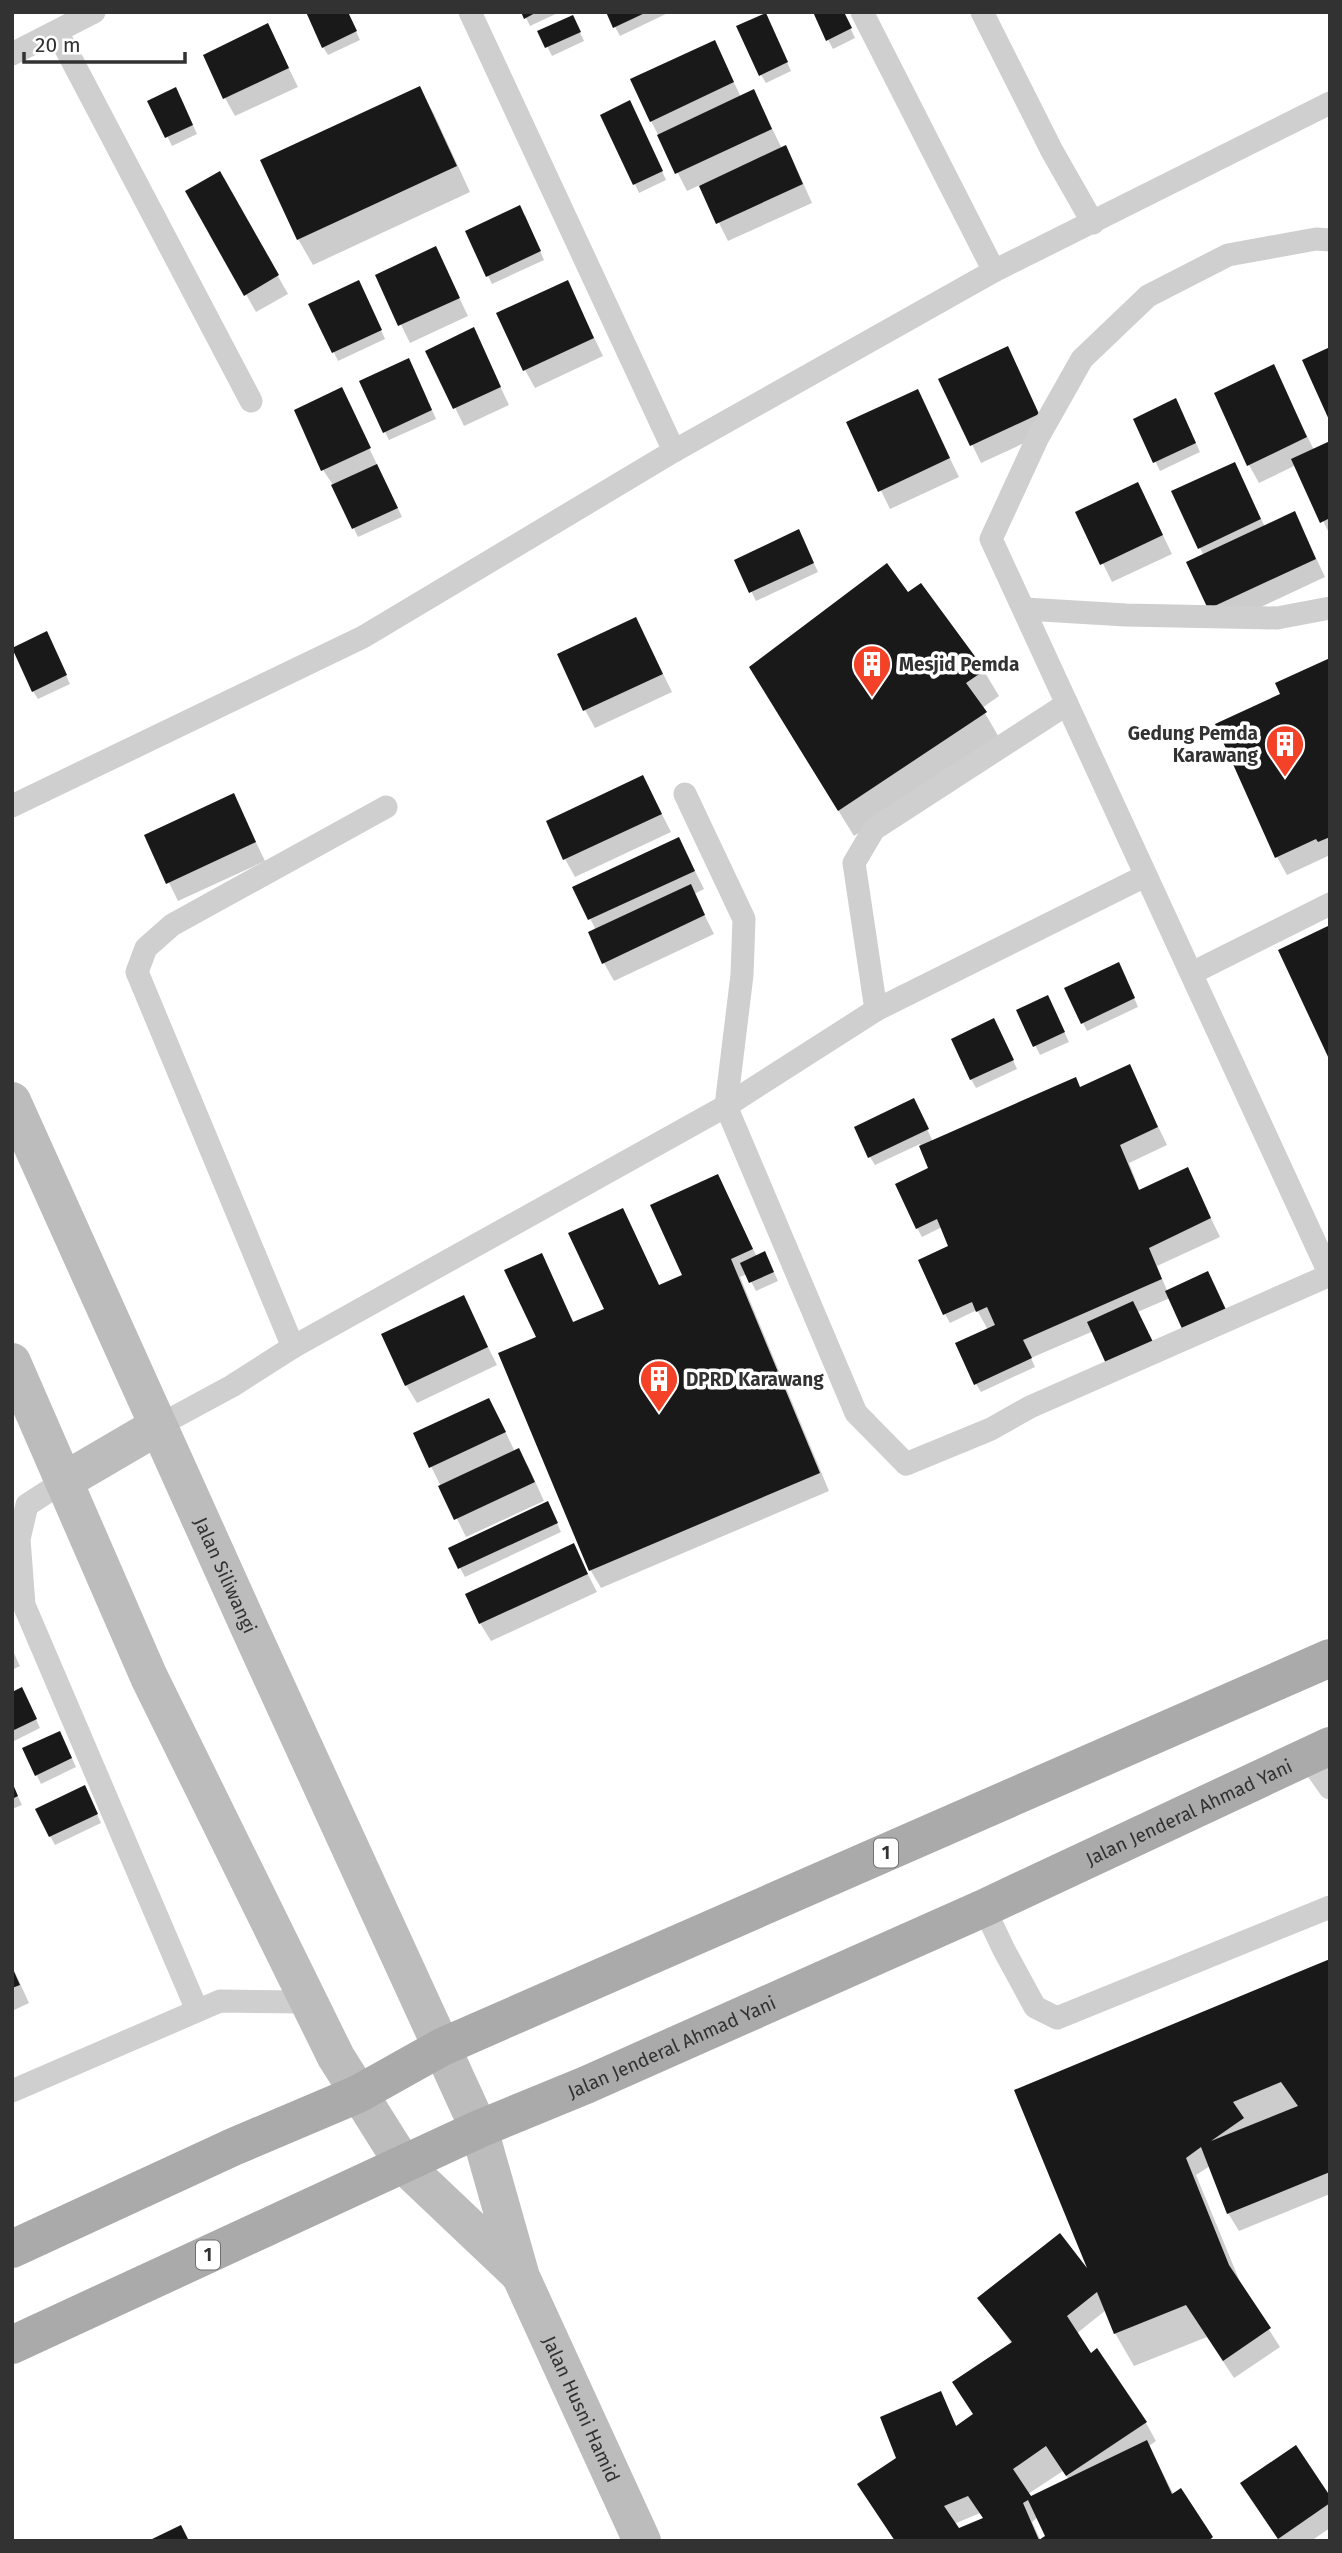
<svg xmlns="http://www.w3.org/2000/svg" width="1342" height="2553" font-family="'Fira Sans',sans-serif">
<rect width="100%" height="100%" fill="#fff"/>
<!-- shadow -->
<g fill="#0003" fill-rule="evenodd">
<path d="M347,12l13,28 -32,15 -5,-8z"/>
<path d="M523,12h37l-30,14z"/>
<path d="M607,12h63l-50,24z"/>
<path d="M843,12l12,26 -22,11 -5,-9z"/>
<path d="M770,24l21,47 -25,12 -5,-8z"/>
<path d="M268,26l30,61 -63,29 -10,-18z"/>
<path d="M577,26l7,15 -32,15 -12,-24z"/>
<path d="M714,42l27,55 13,-6 28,58 3,-2 10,18 17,38 -84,38 -28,-56 -13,6 -36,-70z"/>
<path d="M419,88l15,26 36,78 -157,73 -15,-26z"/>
<path d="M181,98l16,36 -25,12 -22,-45z"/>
<path d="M634,111l32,69 -27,13 -36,-78z"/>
<path d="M220,173l68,121 -32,18 -68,-120z"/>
<path d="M525,215l19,45 -52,24 -4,-8z"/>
<path d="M435,248l33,68 -58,27 -33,-67z"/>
<path d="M567,282l36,74 -68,32 -10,-18z"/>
<path d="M363,291l22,48 -47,22 -27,-57z"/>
<path d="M473,330l36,75 -45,21 -36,-74z"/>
<path d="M1007,349l41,83 -67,31 -40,-83z"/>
<path d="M1273,367l41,83 16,-7v92l-34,-70 -37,18 -10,-18z"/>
<path d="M414,369l22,50 -47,21 -4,-8z"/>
<path d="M341,389l61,128 -44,20 -23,-49 -12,-18 -27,-59z"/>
<path d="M917,391l42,86 -69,32 -42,-86z"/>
<path d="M1180,409l20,43 -40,19 -25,-51z"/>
<path d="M1234,464l31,63 30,-14 30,64 -105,49 -16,-70 -4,-8z"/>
<path d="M1138,484l34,70 -60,28 -34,-69z"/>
<path d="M803,540l15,32 -62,29 -20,-40z"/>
<path d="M908,595l76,76 15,25 -17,12 18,31 -146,97 -88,-143z"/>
<path d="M636,619l36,73 -77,36 -10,-18z"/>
<path d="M51,642l19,42 -32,15 -5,-8z"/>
<path d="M1330,660v200l-2,-4 -41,19 -10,-18 -59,-132 64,-31z"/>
<path d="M643,777l28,55 -96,45 -10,-18z"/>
<path d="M233,795l32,66 -87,40 -32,-65z"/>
<path d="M688,857l16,32 -10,5 20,40 -100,47 -10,-18 -8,-33 -22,-43z"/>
<path d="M1123,972l15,35 -51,24 -4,-8z"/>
<path d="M1052,1006l17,36 -29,13 -22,-44z"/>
<path d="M998,1028l19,41 -41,19 -5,-9z"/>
<path d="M1129,1066l38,79 -38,18 11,28 47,-22 33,68 -63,29 13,32 -139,60 4,9 -54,25 -5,-8 12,-54 -11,-20 -27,13 -5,-9 6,-67 -9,-20 -20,10 -5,-9 13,-59 -10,-25 -45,21 -5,-8 48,-48 15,33 147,-53z"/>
<path d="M717,1176l40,81 12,5 9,19 -22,10 -9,-17 -7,3 89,214 -228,97 -10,-17 -90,-217 37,-16 3,-83 33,68 32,-14 16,-99 38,77 24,-11z"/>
<path d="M463,1297l34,68 -80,38 -11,-18z"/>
<path d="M499,1418l16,34 4,-2 10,18 15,33 -78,36 -51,-103z"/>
<path d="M552,1512l9,20 -96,45 -5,-9z"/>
<path d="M573,1545l24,47 -106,49 -11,-18z"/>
<path d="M12,1649l8,17 -8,4z"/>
<path d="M12,1694l14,4 14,30 -28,14z"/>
<path d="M64,1741l12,26 -35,17 -17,-35z"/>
<path d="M12,1784l10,21 -10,4z"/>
<path d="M89,1796l12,27 -46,22 -5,-9z"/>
<path d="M1330,1960v234l-91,37 -11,-18 -18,-47 -14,9 47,114 37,58 -46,31 -27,-41 -73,29 -19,-33 -9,-23 -30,24 14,21 7,-4 49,72 10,18 -7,5 25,49 7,-4 32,50h-317l3,-83 41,-65 17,34 17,-11 -20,-33 58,-39 -32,-46 111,-23zM1063,2471l6,9 -39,18 -2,-4zM980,2513l4,6 -26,11 -4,-6zM1038,2517l9,20 -6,4 -9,-19z"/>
<path d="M12,1966l17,37 -17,8z"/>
<path d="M1330,2499v29l-19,13h-32l-26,-40z"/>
</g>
<!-- building -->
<g fill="#191919" fill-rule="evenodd">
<path d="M306,12h42l9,19 -35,17z"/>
<path d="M521,12h16l-13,7z"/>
<path d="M606,12h41l-34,16z"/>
<path d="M813,12h31l8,16 -26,13z"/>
<path d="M766,13l22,49 -29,14 -23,-50z"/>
<path d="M573,15l8,17 -36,16 -8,-17z"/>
<path d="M268,23l21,45 -66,31 -20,-44z"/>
<path d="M715,40l19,42 -84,40 -20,-43z"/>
<path d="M420,86l37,80 -160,74 -37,-80z"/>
<path d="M176,87l17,38 -28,13 -18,-37z"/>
<path d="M754,89l18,40 -97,45 -18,-39z"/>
<path d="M630,100l33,71 -30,14 -33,-70z"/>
<path d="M786,145l17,39 -87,40 -17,-38z"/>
<path d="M220,171l59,104 -35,21 -59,-105z"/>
<path d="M520,205l21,46 -55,26 -21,-46z"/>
<path d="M436,246l24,52 -62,28 -23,-51z"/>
<path d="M359,280l23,50 -50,23 -24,-49z"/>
<path d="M568,280l26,58 -71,33 -27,-58z"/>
<path d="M474,327l27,60 -48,22 -28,-58z"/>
<path d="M1008,346l31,68 -69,32 -32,-67z"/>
<path d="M1330,347v75l-28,-62z"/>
<path d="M409,358l23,52 -49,23 -24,-52z"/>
<path d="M1274,364l33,73 -60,29 -33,-73z"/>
<path d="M342,387l29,61 -50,23 -27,-61z"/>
<path d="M918,389l32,69 -72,34 -32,-70z"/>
<path d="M1176,398l20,45 -43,20 -20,-44z"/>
<path d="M1330,441v77l-10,5 -29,-64z"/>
<path d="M1235,462l26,57 -63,30 -27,-58z"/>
<path d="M377,464l21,44 -46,21 -21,-44z"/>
<path d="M1138,482l25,53 -63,30 -25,-53z"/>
<path d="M1295,511l21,48 -108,50 -22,-47z"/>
<path d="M799,529l15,34 -65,30 -15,-33z"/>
<path d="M887,563l21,29 13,-9 64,87 -19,13 21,29 -149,99 -89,-144z"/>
<path d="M636,617l27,57 -80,37 -26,-57z"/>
<path d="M47,631l20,44 -35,17 -20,-44z"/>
<path d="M1330,658v179l-12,5 -2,-3 -41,19 -60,-134 65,-30 -5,-11z"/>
<path d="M643,775l19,39 -99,46 -17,-39z"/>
<path d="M234,793l22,49 -90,42 -22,-49z"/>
<path d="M679,837l16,34 -107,49 -16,-33z"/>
<path d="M691,884l14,31 -103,49 -14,-32z"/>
<path d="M1330,925v136l-52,-111z"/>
<path d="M1119,962l16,36 -54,26 -17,-36z"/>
<path d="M1048,995l17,37 -32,15 -17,-37z"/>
<path d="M994,1018l20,42 -44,20 -19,-41z"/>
<path d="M1130,1064l28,63 -38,18 19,45 49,-23 23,51 -62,30 13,31 -139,61 9,18 -58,27 -19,-42 40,-18 -8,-18 -11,5 -4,-10 -29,13 -25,-55 30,-14 -11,-27 -21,10 -21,-45 33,-16 -9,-22 157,-69 4,10z"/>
<path d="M914,1098l15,31 -61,29 -14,-31z"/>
<path d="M718,1174l35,75 -22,10 89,214 -231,98 -91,-218 38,-16 -32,-67 38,-17 31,69 31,-13 -36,-76 55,-25 36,77 23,-10 -32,-70z"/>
<path d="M765,1251l9,21 -25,11 -9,-20z"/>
<path d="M1208,1271l20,43 -44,19 -19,-42z"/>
<path d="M464,1295l24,52 -83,39 -24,-52z"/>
<path d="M1133,1301l22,45 -47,22 -21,-46z"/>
<path d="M489,1398l17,34 -77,36 -16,-35z"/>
<path d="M519,1448l16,34 -81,38 -16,-34z"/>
<path d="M548,1501l10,22 -100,46 -10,-21z"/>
<path d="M574,1543l14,31 -109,50 -14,-30z"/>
<path d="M22,1687l15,32 -25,12v-39z"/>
<path d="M60,1731l12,27 -37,18 -13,-28z"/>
<path d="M12,1782l6,14 -6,3z"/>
<path d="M85,1785l13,29 -49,23 -14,-28z"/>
<path d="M1330,1959v213l-103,42 -26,-67 -15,11 43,107 42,63 -48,33 -37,-56 -72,29 -17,-42 -30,24 24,37 6,-5 50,74 -81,54 -20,-30 -33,23 18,27 116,-56 25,54 9,-6 32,49 -5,4h-313l-38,-57 39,-26 -16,-41 61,-26 15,35 17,-12 -21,-32 60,-40 -35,-44 83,-65 27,35 -73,-178zM1281,2082l17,24 -87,35 33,-23 -11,-16zM968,2496l15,22 -24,10 -15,-22zM1028,2500l17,36 -6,4 -16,-37z"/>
<path d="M12,1967l8,18 -8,3z"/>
<path d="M1296,2445l34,51v7l-52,36 -38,-56z"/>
<path d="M181,2525l8,16h-41z"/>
</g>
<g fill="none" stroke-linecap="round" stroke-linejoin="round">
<!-- service -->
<g stroke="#cfcfcf" stroke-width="23">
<path d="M470,12l204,439"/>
<path d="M862,12l132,259"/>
<path d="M982,12l70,139 41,72"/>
<path d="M57,32l194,369"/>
<path d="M12,54l82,-42"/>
<path d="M1025,609l101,6 151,3 53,-10"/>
<path d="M685,794l59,125 -2,56 -16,131 130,307 50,51 85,-35 39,-22 300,-132"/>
<path d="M12,806l351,-169 311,-186 320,-180 336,-168"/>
<path d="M386,807l-214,118 -26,23 -9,24 156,375 433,-241 150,-96 269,-134"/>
<path d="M1192,973l138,-69"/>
<path d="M876,1010l-22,-147 20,-34 193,-125"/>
<path d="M1330,1275l-339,-736 47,-102 44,-78 66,-63 80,-41 88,-16 14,1"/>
<path d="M158,1426l74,-40 61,-39"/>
<path d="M64,1481l-37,24 -8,34 5,66 173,405"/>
<path d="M1308,1757l22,31"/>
<path d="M984,1908l20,42 31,57 22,11 273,-111"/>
<path d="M12,2091l208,-90 87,1"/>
</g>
<!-- secondary -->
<g stroke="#bcbcbc" stroke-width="38">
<path id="s1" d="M12,1101l237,526 230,502 42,148 121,264"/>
<path d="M12,1362l137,315 187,380 68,108 116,110"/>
<path d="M64,1481l94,-55"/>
</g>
<!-- primary -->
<g stroke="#aaa" stroke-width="38">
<path d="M12,2249l221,-102 125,-53 84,-47 888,-389"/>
<path id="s2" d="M12,2345l467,-216 107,-44 398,-177 346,-162"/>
</g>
</g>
<!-- icons -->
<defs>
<g id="building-pin" transform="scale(2.0125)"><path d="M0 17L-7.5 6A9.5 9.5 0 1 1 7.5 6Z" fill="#f44228" stroke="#fff"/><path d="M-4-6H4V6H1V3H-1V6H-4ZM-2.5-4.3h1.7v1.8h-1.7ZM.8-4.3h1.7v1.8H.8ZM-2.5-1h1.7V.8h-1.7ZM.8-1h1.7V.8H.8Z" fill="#fff"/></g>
</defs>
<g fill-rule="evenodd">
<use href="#building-pin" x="872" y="664"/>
<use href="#building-pin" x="1285" y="744"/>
<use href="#building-pin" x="659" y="1379"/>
</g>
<g text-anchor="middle" stroke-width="7" stroke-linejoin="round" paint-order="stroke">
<!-- shield labels -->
<g fill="#fff" stroke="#707070" stroke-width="2">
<rect x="874" y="1838.5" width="24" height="29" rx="5"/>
<rect x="196" y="2240.5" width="24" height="29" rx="5"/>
</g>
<g font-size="18" font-weight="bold" fill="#323232">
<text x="886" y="1859">1</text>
<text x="208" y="2261">1</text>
</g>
<!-- poi labels -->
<g font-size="19" font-weight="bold" fill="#323232" stroke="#fff" text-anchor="start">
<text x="899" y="671">Mesjid Pemda</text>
<text x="1258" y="740" text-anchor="end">Gedung Pemda<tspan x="1258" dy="22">Karawang</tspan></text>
<text x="686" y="1386">DPRD Karawang</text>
</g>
<!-- street labels -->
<g font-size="19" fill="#323232" stroke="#fff">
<text dy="7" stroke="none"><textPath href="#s1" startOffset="520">Jalan Siliwangi</textPath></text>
<text dy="7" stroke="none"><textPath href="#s2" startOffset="1292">Jalan Jenderal Ahmad Yani</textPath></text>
<text dy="7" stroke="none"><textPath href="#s2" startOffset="724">Jalan Jenderal Ahmad Yani</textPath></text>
<text dy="7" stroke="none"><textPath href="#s1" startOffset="1428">Jalan Husni Hamid</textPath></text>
</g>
</g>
<!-- border -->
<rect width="1342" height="2553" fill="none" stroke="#323232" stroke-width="28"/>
<!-- scale -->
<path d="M24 52v10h161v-10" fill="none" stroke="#323232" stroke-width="3.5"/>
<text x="35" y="52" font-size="21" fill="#323232" stroke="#ffffff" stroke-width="5" paint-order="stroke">20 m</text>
</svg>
